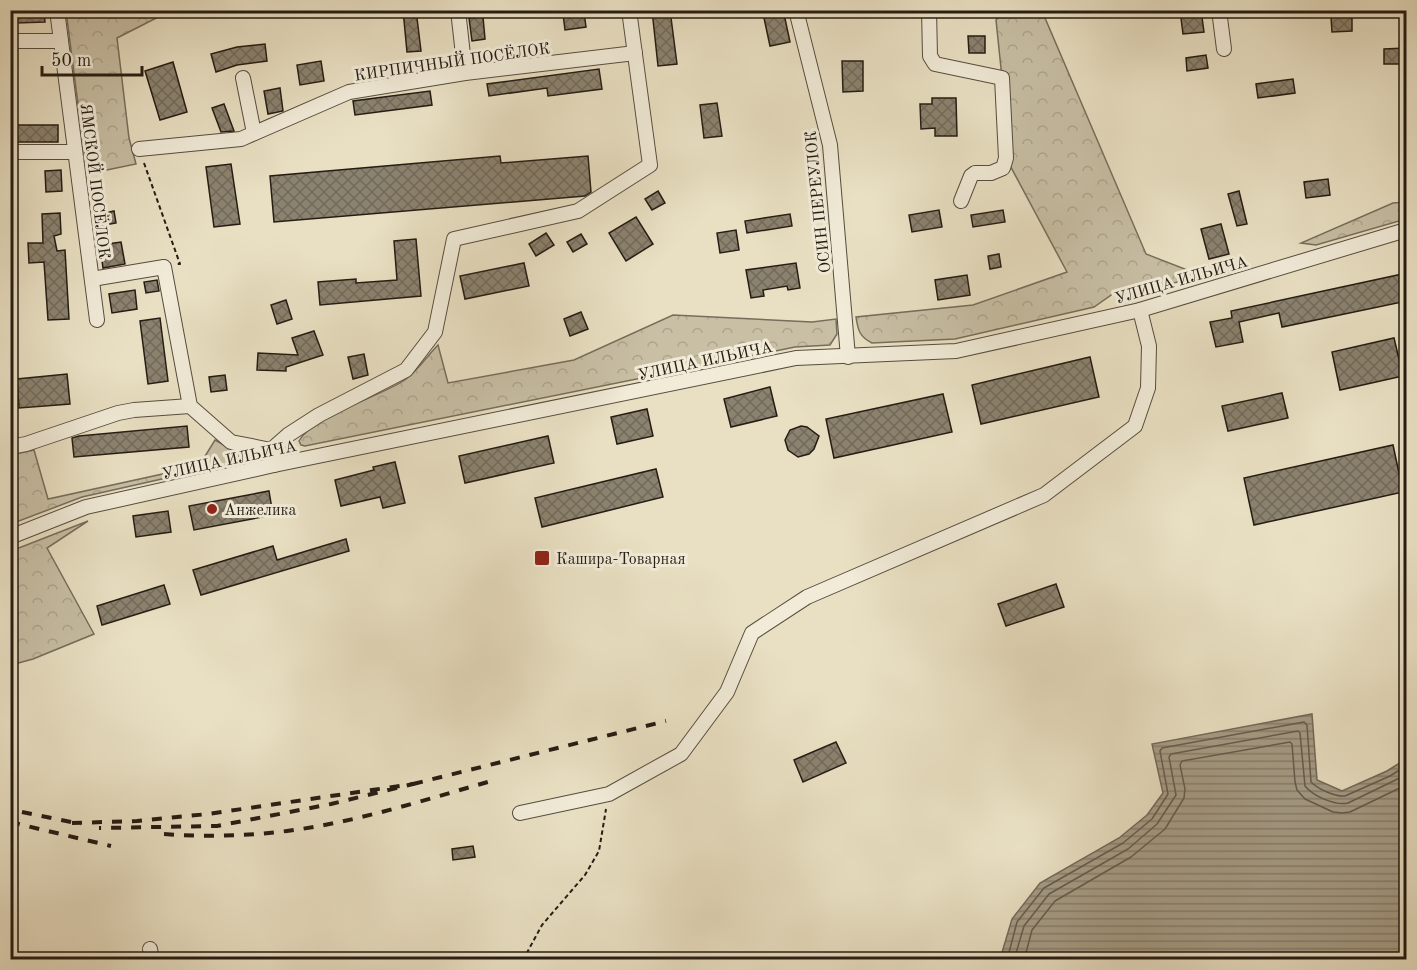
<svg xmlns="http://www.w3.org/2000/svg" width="1417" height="970" font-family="'Old Standard TT',serif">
<defs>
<pattern id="forest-crowns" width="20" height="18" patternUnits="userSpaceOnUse" patternTransform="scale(1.5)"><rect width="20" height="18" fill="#c8bfa5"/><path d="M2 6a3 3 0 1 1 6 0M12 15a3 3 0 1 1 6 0" fill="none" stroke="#aca48d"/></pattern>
<pattern id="water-rules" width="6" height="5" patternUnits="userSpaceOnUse" patternTransform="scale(1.5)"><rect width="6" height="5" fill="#a69d87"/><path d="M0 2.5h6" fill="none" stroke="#877f6d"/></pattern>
<pattern id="building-cross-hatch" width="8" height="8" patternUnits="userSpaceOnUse" patternTransform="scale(1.5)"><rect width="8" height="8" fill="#8b826f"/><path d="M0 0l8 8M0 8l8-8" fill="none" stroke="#716a5a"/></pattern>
</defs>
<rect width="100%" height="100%" fill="#e9e0c3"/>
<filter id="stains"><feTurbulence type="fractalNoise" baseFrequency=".00333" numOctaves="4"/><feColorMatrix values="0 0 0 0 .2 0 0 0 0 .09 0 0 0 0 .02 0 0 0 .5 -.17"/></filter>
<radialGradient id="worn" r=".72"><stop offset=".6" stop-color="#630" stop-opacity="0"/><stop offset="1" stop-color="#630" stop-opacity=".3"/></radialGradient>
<!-- forest -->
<g fill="url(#forest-crowns)" stroke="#766e5c" stroke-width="1.5">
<path d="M66,11h104l-53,27 12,100 7,26 -49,10z"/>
<path d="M1004,11h38l104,243 54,21 -45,14 -23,-2 -15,4 -23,16 -139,32 -83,4c-12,-6 -14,-12 -16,-26l117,-12 94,-33 -61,-114 -4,-80 -6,-58z"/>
<path d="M1406,202v17l-90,26 -15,-2 92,-40z"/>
<path d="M673,315l139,7 24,-3 1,15 -7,11 -35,2 -490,99 -4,-1 -2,-4c16,-28 81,-43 107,-62 12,-9 22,-24 32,-34l10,38 126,-23z"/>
<path d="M215,440l25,14 -3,8 -155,35 -71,27v-69l23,-5 14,49 151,-33z"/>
<path d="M88,521l-41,27 47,86 -61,25 -22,6v-114z"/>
</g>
<!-- water -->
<path fill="url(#water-rules)" stroke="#726959" stroke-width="1.5" d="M1312,714l5,66 25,11 45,-20 19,-12v200h-406l12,-40 28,-36 79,-45 28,-23 16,-22 -11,-49z"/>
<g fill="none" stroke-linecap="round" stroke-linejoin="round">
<!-- shore -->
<g stroke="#665c4d" stroke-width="1.5">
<path d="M1007,960l10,-38 27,-34 79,-45 29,-24 16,-25 -8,-43 2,-3 142,-26 3,3 4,57c7,7 24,15 34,14l45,-20 16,-10"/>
<path d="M1014,960l10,-34 25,-32 79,-45 29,-25 19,-29 -7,-38 2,-3 127,-23 2,2 5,53c8,10 30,20 43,17l58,-28"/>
<path d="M1024,960l8,-30 23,-29 76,-44 34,-28 19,-31 1,-9 -5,-24 2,-4 108,-19 2,2 3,38 2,8 8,9 28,13 9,1 8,-1 56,-27"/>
</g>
</g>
<!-- building -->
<g fill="url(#building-cross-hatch)" stroke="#251c13" stroke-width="1.5">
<path d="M16,10h28l1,12 -29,1z"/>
<path d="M403,10h13l5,41 -14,1z"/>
<path d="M652,10h18l7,54 -19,2z"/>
<path d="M1180,10h21l3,22 -21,2z"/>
<path d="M584,12l2,15 -21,3 -2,-16z"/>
<path d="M784,14l6,28 -20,4 -6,-28z"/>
<path d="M483,17l2,22 -13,2 -3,-23z"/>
<path d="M1331,17h21v14l-20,1z"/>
<path d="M968,36h17v17h-16z"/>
<path d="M265,44l2,17 -30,4 -21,7 -5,-18 26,-7z"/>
<path d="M1406,48l1,16h-23v-15z"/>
<path d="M1206,55l2,13 -21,3 -1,-13z"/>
<path d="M321,61l3,20 -24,4 -3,-20z"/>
<path d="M842,61h21v30l-20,1z"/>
<path d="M173,62l14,50 -27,8 -15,-49z"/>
<path d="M599,69l3,20 -54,7 -1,-8 -58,8 -2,-12z"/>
<path d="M1293,79l2,14 -37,5 -2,-14z"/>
<path d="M280,88l3,23 -15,3 -4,-23z"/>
<path d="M430,91l2,14 -77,10 -2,-14z"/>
<path d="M932,98h24l1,38h-22v-8l-14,1 -1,-25h12z"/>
<path d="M717,103l5,33 -18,2 -4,-33z"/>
<path d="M224,104l10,27 -13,1 -9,-24z"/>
<rect x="16" y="125" width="42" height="17"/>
<path d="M500,156l1,7 87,-7 3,36 -6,4 -311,26 -4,-46z"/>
<path d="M231,164l9,60 -26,3 -8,-60z"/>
<path d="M61,170l1,21 -16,1 -1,-21z"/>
<path d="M1328,179l2,16 -24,3 -2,-16z"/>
<path d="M658,191l7,12 -13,7 -7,-11z"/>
<path d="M1239,191l8,33 -10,2 -9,-32z"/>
<path d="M939,210l3,17 -30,5 -3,-17z"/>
<path d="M1003,210l2,12 -32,5 -2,-12z"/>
<path d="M114,211l2,12 -22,4 -1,-11z"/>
<path d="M60,213l1,21 -7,2 3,15 8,-1 4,69 -21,1 -4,-58 -15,1 -1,-20h15l-1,-29z"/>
<path d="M790,214l2,12 -45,7 -2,-12z"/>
<path d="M636,217l17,27 -27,17 -17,-28z"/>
<path d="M1221,224l8,30 -20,5 -8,-30z"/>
<path d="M736,230l3,20 -19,3 -3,-20z"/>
<path d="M546,233l8,12 -18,11 -7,-12z"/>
<path d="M581,234l6,10 -14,8 -6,-10z"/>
<path d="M416,239l5,57 -101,9 -2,-23 38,-3v4l41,-3 -3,-39z"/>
<path d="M121,242l4,22 -22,4 -3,-23z"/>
<path d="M999,254l2,13 -11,2 -2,-13z"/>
<path d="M524,263l5,23 -64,13 -5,-23z"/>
<path d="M796,263l4,25 -12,2 -1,-4 -24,4 1,6 -13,2 -5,-28z"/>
<path d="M1407,273v28l-125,26 -3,-14 -40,9 4,20 -27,5 -6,-25 22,-4 -1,-7z"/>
<path d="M967,275l3,20 -32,5 -3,-20z"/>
<path d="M157,280l2,11 -13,2 -2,-11z"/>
<path d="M135,290l2,19 -25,4 -3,-19z"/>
<path d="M286,300l6,19 -15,5 -6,-19z"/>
<path d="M581,312l7,17 -18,7 -6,-17z"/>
<path d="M160,318l8,63 -20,3 -8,-63z"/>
<path d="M314,331l9,24 -37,12v4l-29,-1 1,-17 40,2 -6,-17z"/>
<path d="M1394,338l9,38 -63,14 -8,-38z"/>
<path d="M364,354l4,21 -15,4 -5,-22z"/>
<path d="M1090,357l9,40 -118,27 -9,-39z"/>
<path d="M67,374l3,30 -51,4 -2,-29z"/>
<path d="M225,375l2,15 -16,2 -2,-15z"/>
<path d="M770,387l7,29 -46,11 -7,-28z"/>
<path d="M1282,393l6,25 -60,13 -6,-25z"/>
<path d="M943,394l9,38 -118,26 -8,-39z"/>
<path d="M647,409l6,27 -36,8 -6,-27z"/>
<path d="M187,426l2,21 -115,10 -2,-19 7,-2z"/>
<path d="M801,426l6,1 12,9 -5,13 -5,5 -11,3 -10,-7 -3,-10 5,-10z"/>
<path d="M548,436l6,27 -89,20 -6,-27z"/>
<path d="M1393,445l10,47 -149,33 -10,-47z"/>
<path d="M395,462l10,41 -22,5 -3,-11 -39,9 -6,-26 39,-10 -1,-3z"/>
<path d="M656,469l7,28 -121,30 -7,-29z"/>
<path d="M269,491l4,24 -79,15 -5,-24z"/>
<path d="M168,511l3,21 -35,5 -3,-21z"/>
<path d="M346,539l3,12 -148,44 -8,-25 80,-24 4,14z"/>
<path d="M1056,584l8,23 -58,19 -8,-22z"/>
<path d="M164,585l6,19 -68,21 -5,-19z"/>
<path d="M836,742l10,21 -43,19 -9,-22z"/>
<path d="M473,846l2,11 -22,3 -1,-11z"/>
</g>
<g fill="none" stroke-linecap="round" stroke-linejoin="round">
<!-- minor casing -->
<g stroke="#564d3f" stroke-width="16">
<g id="minor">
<path d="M57,10l40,310"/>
<path d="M458,10l7,63"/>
<path d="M796,10l34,135 18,212"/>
<path d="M929,10l1,46 5,8 67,14 4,80 -3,10 -12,5h-16l-4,3 -10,25"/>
<path d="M1219,10l5,39"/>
<path d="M10,41h51"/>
<path d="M243,78l11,55"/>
<path d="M139,149l102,-10 108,-47 116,-19 170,-20"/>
<path d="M10,152h65"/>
<path d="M92,279l72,-12 26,139 41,36 40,8"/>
<path d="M10,447l16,-3 92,-31 16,-3 56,-4"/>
<path d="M274,465l-3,-15 17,-15 31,-20 87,-45 29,-38 19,-93 124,-28 72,-46 -21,-155"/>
<path d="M10,537l76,-30 188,-42 522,-107 160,-7 184,-41 266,-80"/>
<path d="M520,813l89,-19 72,-40 46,-62 25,-59 55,-36 237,-102 91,-69 13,-38 1,-42 -9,-36"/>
<path d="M150,949l2,11"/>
</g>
</g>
<!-- path -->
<g stroke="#251c13" stroke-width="2" stroke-dasharray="4.5 3" stroke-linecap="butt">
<path d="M144,163l36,101h-4"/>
<path d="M523,960l19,-35 43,-50 14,-24 7,-42"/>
</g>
<!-- minor -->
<use href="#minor" stroke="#f1ebd8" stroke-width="14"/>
<!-- rail -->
<g stroke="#251c13" stroke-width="4" stroke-dasharray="10 10" stroke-linecap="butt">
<path d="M413,784l253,-63"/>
<path d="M22,812l59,12"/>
<path d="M10,822l101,24"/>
<path d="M72,823l65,-2 71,-7 205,-30 -82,20 -114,22 -118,2"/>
<path d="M164,834c41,3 82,2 123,-3 71,-9 140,-32 208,-51"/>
</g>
</g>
<!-- markers -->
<g fill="#8f2418" stroke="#f1ebd8" stroke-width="2">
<circle cx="212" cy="509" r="6"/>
<rect x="534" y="550" width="16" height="16" rx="3"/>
</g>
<g text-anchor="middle" stroke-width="6" stroke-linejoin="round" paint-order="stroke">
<!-- street labels -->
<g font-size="16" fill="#251c13" stroke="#f1ebd8">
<text transform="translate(452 61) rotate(-8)" y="6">КИРПИЧНЫЙ ПОСЁЛОК</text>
<text transform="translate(96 181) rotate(83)" y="6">ЯМСКОЙ ПОСЁЛОК</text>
<text transform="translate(817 202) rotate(-96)" y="6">ОСИН ПЕРЕУЛОК</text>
<text transform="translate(1181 279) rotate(-16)" y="6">УЛИЦА ИЛЬИЧА</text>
<text transform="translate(705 360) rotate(-12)" y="6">УЛИЦА ИЛЬИЧА</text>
<text transform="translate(229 459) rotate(-12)" y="6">УЛИЦА ИЛЬИЧА</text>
</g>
<!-- poi labels -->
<g font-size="16" fill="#251c13" stroke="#f1ebd8" text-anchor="start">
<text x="224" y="515">Анжелика</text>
<text x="556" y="564">Кашира-Товарная</text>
</g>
</g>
<!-- margin -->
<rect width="1417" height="970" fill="none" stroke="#e9e0c3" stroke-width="36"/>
<rect x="12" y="12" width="1393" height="946" fill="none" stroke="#251c13" stroke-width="3"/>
<rect x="18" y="18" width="1381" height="934" fill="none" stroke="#251c13" stroke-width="1.5"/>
<!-- scale -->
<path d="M42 66v9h100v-9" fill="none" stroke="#251c13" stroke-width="3"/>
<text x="51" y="66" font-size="18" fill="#251c13" stroke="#f1ebd8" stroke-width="4.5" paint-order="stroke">50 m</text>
<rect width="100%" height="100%" filter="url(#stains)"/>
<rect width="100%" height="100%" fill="url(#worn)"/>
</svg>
